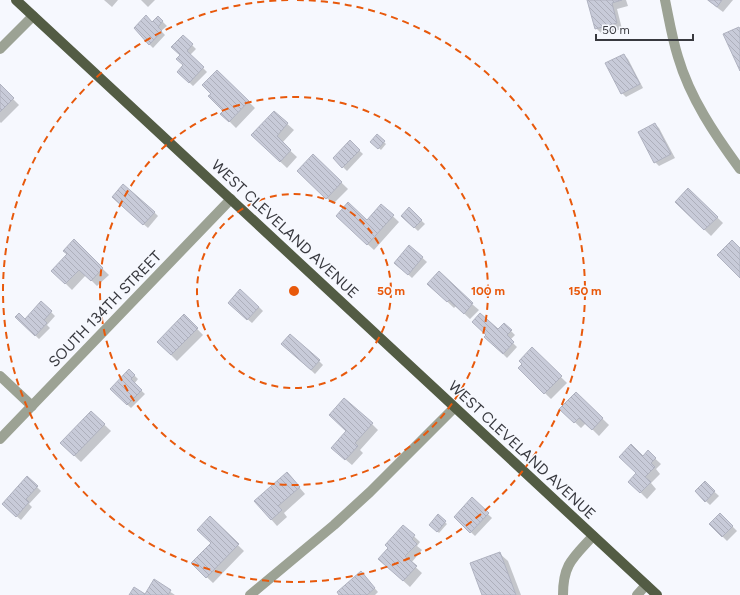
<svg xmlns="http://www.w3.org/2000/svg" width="740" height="595" font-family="Figtree,sans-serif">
<defs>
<pattern id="building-back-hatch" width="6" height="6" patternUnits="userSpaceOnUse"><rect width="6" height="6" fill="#c8cbd9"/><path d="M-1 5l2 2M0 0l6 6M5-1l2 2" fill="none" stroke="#adafbb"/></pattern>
</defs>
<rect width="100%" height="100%" fill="#f6f8fe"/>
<!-- shadow -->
<g fill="#0003">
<path d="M104,0h14l-6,7z"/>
<path d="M141,0h14l-7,7z"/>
<path d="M588,0h38l2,6 -11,3 5,20 -20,5 -6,-6z"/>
<path d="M707,0h26l-10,12z"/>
<path d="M158,17l9,9 -6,5 4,4 -12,13 -4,-4 3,-21z"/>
<path d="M183,36l13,13 -6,6 17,17 -14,14 -15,-14 6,-7 -2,-10z"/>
<path d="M624,55l4,4 15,29 -17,9 -4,-4z"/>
<path d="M217,71l38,37 -19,20 -14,-14 3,-3 -13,-17z"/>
<path d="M0,86l19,19 -18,18 -1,-1z"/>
<path d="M274,112l20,18 -12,13 15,14 -10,11 -28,-26z"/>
<path d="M655,124l4,4 16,30 -16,8 -4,-4z"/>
<path d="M377,136l9,8 -5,6 -9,-8z"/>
<path d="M350,142l13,12 -16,17 -13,-13z"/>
<path d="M313,155l35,34 -15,15 -35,-33z"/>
<path d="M688,189l35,34 -12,13 -35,-34z"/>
<path d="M117,201l37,11 4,4 -10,12z"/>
<path d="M381,205l18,17 -25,28 -31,-28 24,-1z"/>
<path d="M409,209l16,15 -7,7 -16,-15z"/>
<path d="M74,241l35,34 -12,11 -11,-11 -14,15 -19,-19 15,-16z"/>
<path d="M409,246l18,16 -15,16 -13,-12z"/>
<path d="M435,290l37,14 7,6 -9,9 -14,-13 -2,2z"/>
<path d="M41,302l14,14 -8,9 3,3 -11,11 -23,-22 9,3z"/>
<path d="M233,307h26l4,4 -11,12z"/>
<path d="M184,315l19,20 -26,26 -19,-19z"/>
<path d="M504,324l11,11 -5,5 7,7 -10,11 -21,-21 12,-7z"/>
<path d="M286,347l33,14 4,4 -8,9z"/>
<path d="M532,349l35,34 -16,16 -32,-31z"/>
<path d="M129,370l9,9 -4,5 11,10 -14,14 -20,-19z"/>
<path d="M576,393l33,32 -10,11 -13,-13 -5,5 -20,-19z"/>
<path d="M91,412l20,19 -30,31 -20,-19z"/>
<path d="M372,424l6,6 -18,20 3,3 -11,12 -13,-11z"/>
<path d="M648,452l13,12 -5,5 4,5 -9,9 5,6 -9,10 -17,-17 7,-8 6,-17z"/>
<path d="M293,480l12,14 -21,19 3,4 -10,9 -22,-25z"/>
<path d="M705,483l14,13 -9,9 -14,-13z"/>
<path d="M37,487l4,4 -12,13 3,3 -11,13 -14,-12z"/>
<path d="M472,499l20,19 -17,18 -20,-19z"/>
<path d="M720,514l17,17 -10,10 -17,-17z"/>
<path d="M438,516l9,8 -8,9 -9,-9z"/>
<path d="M210,518l34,33 -31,32 -21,-20 20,-20z"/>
<path d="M403,526l17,16 -3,4 5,4 -11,13 11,10 -12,14 -24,-22 3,-17z"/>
<path d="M499,553l9,8 13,34h-38z"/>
<path d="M365,577l13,15 -3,3h-34z"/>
<path d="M154,581l21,14h-45h15z"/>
</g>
<!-- building -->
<g fill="url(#building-back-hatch)" stroke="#afb2c0">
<path d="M587,0h35l-10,3 5,20 -22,6z"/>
<path d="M708,0h14l-5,7z"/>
<path d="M146,15l6,7 6,-6 5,5 -5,6 4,4 -13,14 -15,-17z"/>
<path d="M739,27l1,2v42l-17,-37z"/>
<path d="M183,35l10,9 -6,7 17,16 -15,16 -12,-11 6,-7 -7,-6 4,-4 -9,-8z"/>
<path d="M624,54l16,30 -19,10 -16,-31z"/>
<path d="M217,70l32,31 -20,21 -9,-8 3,-3 -15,-15 3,-2 -9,-9z"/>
<path d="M0,84l14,14 -14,14z"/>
<path d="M274,111l14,12 -11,13 14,14 -11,12 -29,-27z"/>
<path d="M655,123l16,31 -17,9 -16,-31z"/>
<path d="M377,134l8,7 -7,8 -8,-7z"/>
<path d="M350,140l10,10 -18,18 -9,-10z"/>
<path d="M313,154l29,28 -16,17 -29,-28z"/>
<path d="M123,184l32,28 -12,13 -31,-28z"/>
<path d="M688,188l30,29 -14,13 -29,-28z"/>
<path d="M348,202l19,18 14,-16 13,11 -27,30 -31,-29z"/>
<path d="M409,207l13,13 -8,8 -13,-12z"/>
<path d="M74,239l29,29 -12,13 -12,-11 -14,14 -14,-13 16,-17 -4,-3z"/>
<path d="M732,240l8,8v30l-23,-23z"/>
<path d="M409,245l14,12 -15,18 -14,-12z"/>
<path d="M439,271l34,32 -9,11 -15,-14 -2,2 -20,-18z"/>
<path d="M240,289l19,18 -12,13 -19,-17z"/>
<path d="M41,301l11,10 -8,9 3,3 -12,13 -20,-19 4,-4 6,6z"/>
<path d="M480,313l18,16 6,-6 8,7 -5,5 7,7 -11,12 -19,-17 2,-2 -14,-13z"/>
<path d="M184,314l14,14 -27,27 -14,-13z"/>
<path d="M290,334l30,26 -9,10 -30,-26z"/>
<path d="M532,347l30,29 -18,18 -26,-26 4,-4 -3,-3z"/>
<path d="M129,369l6,6 -4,4 11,11 -15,15 -17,-16z"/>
<path d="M576,392l27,26 -11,12 -13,-12 -5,5 -15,-14z"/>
<path d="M344,398l29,25 -18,20 3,3 -13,14 -14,-12 15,-17 -17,-16z"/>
<path d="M91,411l14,13 -31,32 -14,-13z"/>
<path d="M631,444l12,12 5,-6 8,8 -5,5 4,4 -10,10 6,5 -11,11 -12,-11 8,-9 -17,-16z"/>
<path d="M287,472l13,15 -22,19 4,4 -11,10 -17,-19z"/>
<path d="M27,476l11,10 -12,13 3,3 -13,15 -14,-13z"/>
<path d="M705,481l10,10 -10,11 -10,-11z"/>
<path d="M472,497l17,16 -19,20 -16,-16z"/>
<path d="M720,513l13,13 -11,11 -13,-13z"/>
<path d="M438,514l8,7 -9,11 -8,-7z"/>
<path d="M210,516l29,28 -33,34 -15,-15 20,-20 -14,-13z"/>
<path d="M403,525l12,10 -3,4 5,5 -12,12 12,10 -14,15 -25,-22 10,-11 -3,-3z"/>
<path d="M500,552l16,43h-34l-12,-32z"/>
<path d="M361,571l14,17 -8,7h-28l-2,-3z"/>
<path d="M154,579l17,11 -3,5h-39l5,-8 11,7z"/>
</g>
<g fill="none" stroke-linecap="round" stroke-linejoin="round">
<!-- minor -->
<g stroke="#9ca294" stroke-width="10">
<path d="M665,0c4,19 7,38 13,57 12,41 37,78 62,112"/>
<path d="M0,49l33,-33"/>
<path d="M0,376l32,30"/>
<path d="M0,439l231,-240"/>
<path d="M250,595l84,-70 36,-33 84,-84"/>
<path d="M563,595c0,-31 10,-37 30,-59"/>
<path d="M637,595l9,-10"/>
</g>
<!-- major -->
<path stroke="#535c44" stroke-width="10" d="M16,0l641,595"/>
</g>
<!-- distance rings -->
<g fill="none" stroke="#e8590c" stroke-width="2" stroke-dasharray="7 5">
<circle cx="294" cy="291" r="97"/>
<circle cx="294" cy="291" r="194"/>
<path d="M297 0A291 291 0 1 1 291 0"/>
</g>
<g text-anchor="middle" stroke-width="3" stroke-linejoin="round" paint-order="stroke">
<!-- street labels -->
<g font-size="15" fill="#38393f" stroke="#f6f8fe">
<text transform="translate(285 229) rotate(43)" y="5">WEST CLEVELAND AVENUE</text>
<text transform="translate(105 309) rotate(-46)" y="5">SOUTH 134TH STREET</text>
<text transform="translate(522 450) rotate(43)" y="5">WEST CLEVELAND AVENUE</text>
</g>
</g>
<circle cx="294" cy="291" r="6" fill="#e8590c" stroke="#f6f8fe" stroke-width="2"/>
<g font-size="12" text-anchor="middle" font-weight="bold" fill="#e8590c" stroke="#f6f8fe" stroke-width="3" stroke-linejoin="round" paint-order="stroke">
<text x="391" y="295">50 m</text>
<text x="488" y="295">100 m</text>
<text x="585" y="295">150 m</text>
</g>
<!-- scale -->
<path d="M596 34v6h97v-6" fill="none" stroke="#38393f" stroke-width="2"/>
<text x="602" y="34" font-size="12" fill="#38393f" stroke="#f6f8fe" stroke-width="3" paint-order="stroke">50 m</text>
</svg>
